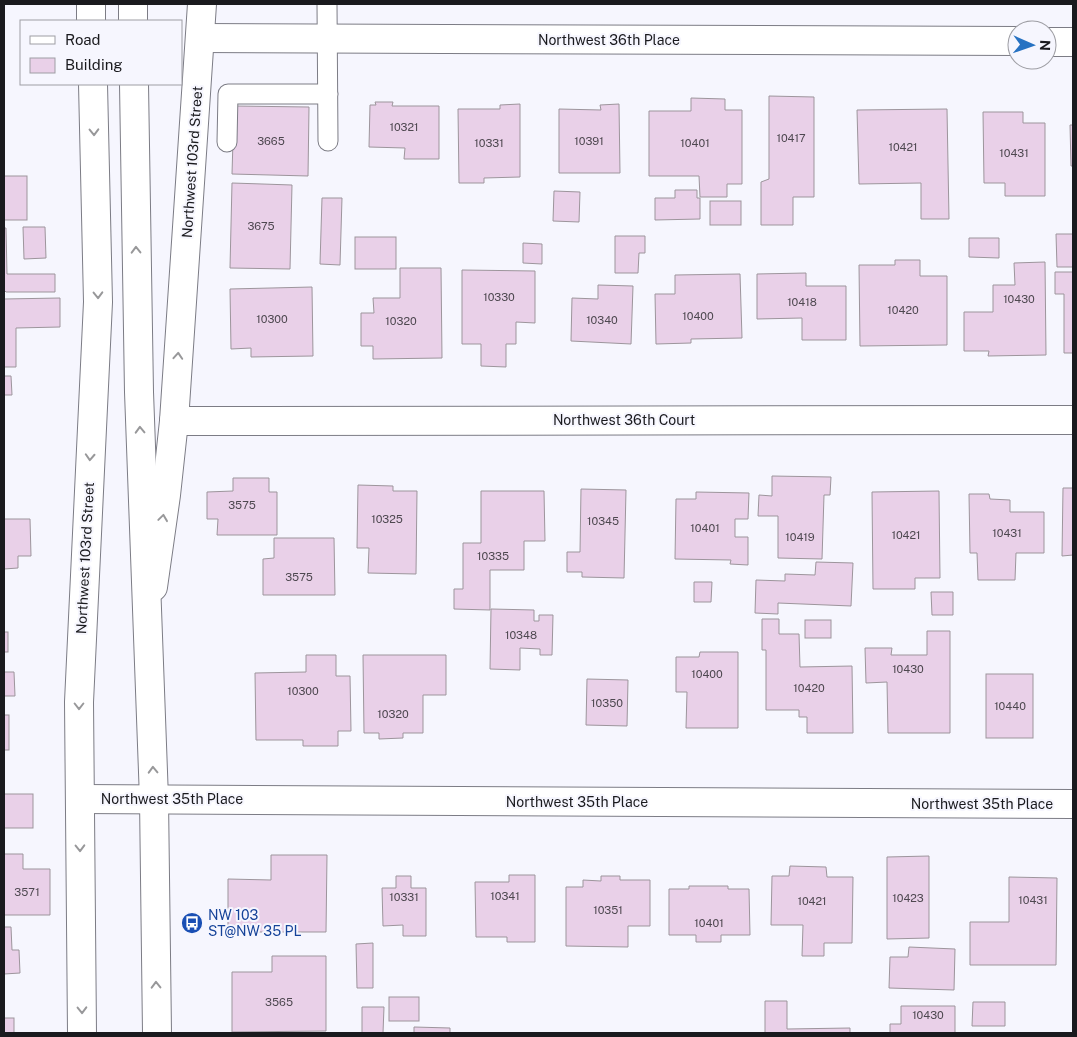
<svg xmlns="http://www.w3.org/2000/svg" width="1077" height="1037" font-family="'Public Sans',sans-serif">
<rect width="100%" height="100%" fill="#f6f6fe"/>
<!-- building -->
<g fill="#e9d0e8" stroke="#9d959c">
<path d="M769,96l45,1v100h-21v28h-32v-43l8,-3z"/>
<path d="M691,98l34,1v11h17v74h-15v13h-27l-1,-21h-50v-65h42z"/>
<path d="M375,102h18l-1,4h47v53h-35l1,-11 -36,-1 1,-42h6z"/>
<path d="M520,104v73l-36,1v5h-25l-1,-74h42v-4z"/>
<path d="M619,104l1,69h-61v-64l42,1 -1,-5z"/>
<path d="M234,106l75,1 -1,69 -76,-2z"/>
<path d="M947,109l2,110h-28v-36l-62,1 -2,-74z"/>
<path d="M983,112h40v11h22v73h-40v-13h-21z"/>
<path d="M1070,125h3v41h-2z"/>
<rect x="4" y="176" width="23" height="44"/>
<path d="M232,183l60,2 -2,84 -60,-1z"/>
<path d="M675,190h22v8h3v21l-45,1v-22h20z"/>
<path d="M554,191l26,1 -1,30 -26,-1z"/>
<path d="M322,198h20l-2,67 -20,-1z"/>
<rect x="710" y="201" width="31" height="24"/>
<path d="M23,227h22l1,31 -22,1z"/>
<path d="M4,228h2l1,46h48v18h-49l-2,-2z"/>
<path d="M1056,234h17v33h-16z"/>
<path d="M615,236h30v17h-6l-1,20h-23z"/>
<rect x="355" y="237" width="41" height="32"/>
<path d="M969,238h30v20l-30,-1z"/>
<path d="M523,243l19,1v20l-19,-1z"/>
<path d="M895,260h25v16h27v69l-87,1 -1,-81h36z"/>
<path d="M1045,262l1,93 -58,1 1,-5h-25v-39h29v-27h22l-1,-22z"/>
<path d="M400,268h41l1,90 -69,1v-13h-12v-33h13l-1,-15h27z"/>
<path d="M462,270l73,1v52l-19,-1v22h-10v23l-25,-1v-22h-19z"/>
<path d="M1055,272h18v81h-9v-59h-9z"/>
<path d="M806,273v13h40v54h-44v-22l-45,1v-45z"/>
<path d="M740,274l2,64 -51,1v4l-35,1 -1,-50h20v-19z"/>
<path d="M598,285l35,1 -2,58 -60,-3 1,-43 26,1z"/>
<path d="M312,287l1,69 -62,1v-9l-20,1 -1,-60z"/>
<path d="M60,298v29l-44,1v39h-12v-68z"/>
<path d="M4,376h7l1,19h-8z"/>
<path d="M772,476l59,1 -1,18h-6l-2,64 -44,-1v-42h-20l1,-21 13,1z"/>
<path d="M233,478h36v14h8v43h-60l1,-16h-11v-27l26,-1z"/>
<path d="M358,485l35,1v5h24l-1,83 -48,-1 1,-25h-12z"/>
<path d="M1063,488h10v67l-11,1z"/>
<path d="M581,489l45,1 -2,88 -42,-1v-5h-15v-20h13z"/>
<path d="M481,491h63l1,50h-21v29h-34v40l-36,-1v-20h9v-46h18z"/>
<path d="M939,491l1,87h-25v11h-42l-1,-97z"/>
<path d="M696,492l53,1 -1,26h-13v18h13v28l-18,-1 1,-4 -56,-1 1,-60h20z"/>
<path d="M969,494h20l1,5 20,1v12h34v41h-28l-1,27h-37l-1,-27h-7z"/>
<path d="M4,519h26l1,37h-13v12l-14,1z"/>
<path d="M274,538h60l1,57h-72v-36l11,-1z"/>
<path d="M816,562l37,1 -2,43 -73,-3v11l-23,-1 1,-33 29,1v-7l30,1z"/>
<path d="M694,582h18l-1,20h-17z"/>
<path d="M931,592h22v23h-21z"/>
<path d="M491,609l43,1v11h5v-6h14l-1,40h-12v-6l-20,-1v22l-30,-1z"/>
<path d="M762,619h17v15h20l1,33 52,-1 1,67h-46v-16h-8v-7h-33v-60h-4z"/>
<rect x="805" y="620" width="26" height="18"/>
<path d="M927,631h23v102h-62l-1,-51 -21,1 -1,-35h27l-1,7h36z"/>
<rect x="4" y="632" width="4" height="20"/>
<path d="M700,652h38v76h-52l1,-36h-11v-35h23z"/>
<path d="M306,655h30v21h14l1,55h-13v15h-35v-6h-47l-1,-67 51,-1z"/>
<path d="M363,655h83v40h-23v38h-20v5l-24,1v-6h-15z"/>
<path d="M4,672h10l1,24h-11z"/>
<rect x="986" y="674" width="47" height="64"/>
<path d="M587,679l41,1 -1,46 -41,-1z"/>
<rect x="4" y="715" width="5" height="35"/>
<rect x="4" y="794" width="29" height="34"/>
<path d="M4,854h19v15h27v46h-46z"/>
<path d="M271,855h56l-1,77h-98v-53l43,1z"/>
<path d="M929,856v82l-42,1v-82z"/>
<path d="M790,866l36,1 1,10h26l-1,66h-28v13h-22l1,-31h-32l1,-49h17z"/>
<path d="M509,875h26v67h-28v-5h-31l-1,-55h34z"/>
<path d="M396,876h15v12h15v48h-23v-11l-20,1 -1,-38h14z"/>
<path d="M601,876h19v4h30v46h-22v21l-62,-1v-59h17v-7l18,1z"/>
<path d="M1009,877l48,1 -1,87h-86v-43h39z"/>
<path d="M689,886h39v3h21l1,46h-29v7h-25v-7h-27v-46h20z"/>
<path d="M4,927h7l1,23h7l1,23 -16,1z"/>
<path d="M373,943v45h-16l-1,-44z"/>
<path d="M909,947l46,2 -1,41 -65,-2 1,-31h18z"/>
<path d="M272,956h54v75l-94,1v-60h40z"/>
<rect x="389" y="997" width="30" height="24"/>
<path d="M765,1001h22v28l63,-1v5h-85z"/>
<path d="M973,1002h32v24h-33z"/>
<path d="M901,1006h54v27h-65v-9h11z"/>
<path d="M362,1007h22l-1,26h-21z"/>
<rect x="4" y="1018" width="10" height="15"/>
<path d="M414,1027l36,1v5h-36z"/>
</g>
<g fill="none" stroke-linecap="round" stroke-linejoin="round">
<!-- service casing -->
<g stroke="#7c7c85" stroke-width="21">
<g id="service">
<path d="M327,4l1,137"/>
<path d="M227,142l1,-48h100"/>
</g>
</g>
<!-- minor casing -->
<g stroke="#7c7c85" stroke-width="30">
<g id="minor">
<path d="M201,38l816,3"/>
<path d="M1047,42h26"/>
<path d="M174,421l899,-1"/>
<path d="M153,587l13,-92 8,-74 28,-417"/>
<path d="M80,799l993,5"/>
</g>
</g>
<!-- primary casing -->
<g stroke="#7c7c85" stroke-width="30">
<g id="primary">
<path d="M91,4v17"/>
<path d="M133,4v17"/>
<path d="M134,84l5,308 15,407 3,234"/>
<path d="M82,1033l-3,-331 19,-400 -5,-218"/>
</g>
</g>
<!-- service -->
<use href="#service" stroke="#fff" stroke-width="19"/>
<!-- minor -->
<use href="#minor" stroke="#fff" stroke-width="28"/>
<!-- primary -->
<use href="#primary" stroke="#fff" stroke-width="28"/>
</g>
<!-- one-way arrows -->
<defs><path id="oneway-chevron" d="M-2-3.5L2.5 0L-2 3.5" fill="none" stroke-width="1.6" stroke-linecap="round" stroke-linejoin="round" transform="scale(1.25)"/></defs>
<g stroke="#98989a">
<use href="#oneway-chevron" transform="translate(94 132) rotate(89)"/>
<use href="#oneway-chevron" transform="translate(136 250) rotate(-91)"/>
<use href="#oneway-chevron" transform="translate(98 295) rotate(89)"/>
<use href="#oneway-chevron" transform="translate(178 356) rotate(-86)"/>
<use href="#oneway-chevron" transform="translate(140 430) rotate(-92)"/>
<use href="#oneway-chevron" transform="translate(90 457) rotate(93)"/>
<use href="#oneway-chevron" transform="translate(163 518) rotate(-82)"/>
<use href="#oneway-chevron" transform="translate(79 706) rotate(90)"/>
<use href="#oneway-chevron" transform="translate(153 770) rotate(-92)"/>
<use href="#oneway-chevron" transform="translate(80 848) rotate(89)"/>
<use href="#oneway-chevron" transform="translate(156 985) rotate(-91)"/>
<use href="#oneway-chevron" transform="translate(82 1010) rotate(89)"/>
</g>
<!-- icons -->
<defs>
<g id="bus-disc" transform="scale(1.125)"><circle r="9.5" fill="#1a4fb4" stroke="#f6f6fe"/><path d="M-5-6H5V4H4V6H2V4H-2V6H-4V4H-5ZM-3.5-4V0h7V-4ZM-3.5 1.2v1.5H-2V1.2ZM2 1.2v1.5H3.5V1.2Z" fill="#fff"/></g>
</defs>
<g fill-rule="evenodd">
<use href="#bus-disc" x="192" y="923"/>
</g>
<g text-anchor="middle" stroke-width="4" stroke-linejoin="round" paint-order="stroke">
<!-- number labels -->
<g font-size="11" fill="#4e4850">
<text x="404" y="131">10321</text>
<text x="791" y="142">10417</text>
<text x="271" y="145">3665</text>
<text x="589" y="145">10391</text>
<text x="489" y="147">10331</text>
<text x="695" y="147">10401</text>
<text x="903" y="151">10421</text>
<text x="1014" y="157">10431</text>
<text x="261" y="230">3675</text>
<text x="499" y="301">10330</text>
<text x="1019" y="303">10430</text>
<text x="802" y="306">10418</text>
<text x="903" y="314">10420</text>
<text x="698" y="320">10400</text>
<text x="272" y="323">10300</text>
<text x="602" y="324">10340</text>
<text x="401" y="325">10320</text>
<text x="242" y="509">3575</text>
<text x="387" y="523">10325</text>
<text x="603" y="525">10345</text>
<text x="705" y="532">10401</text>
<text x="1007" y="537">10431</text>
<text x="906" y="539">10421</text>
<text x="800" y="541">10419</text>
<text x="493" y="560">10335</text>
<text x="299" y="581">3575</text>
<text x="521" y="639">10348</text>
<text x="908" y="673">10430</text>
<text x="707" y="678">10400</text>
<text x="809" y="692">10420</text>
<text x="303" y="695">10300</text>
<text x="607" y="707">10350</text>
<text x="1010" y="710">10440</text>
<text x="393" y="718">10320</text>
<text x="27" y="896">3571</text>
<text x="505" y="900">10341</text>
<text x="404" y="901">10331</text>
<text x="908" y="902">10423</text>
<text x="1033" y="904">10431</text>
<text x="812" y="905">10421</text>
<text x="608" y="914">10351</text>
<text x="709" y="927">10401</text>
<text x="279" y="1006">3565</text>
<text x="928" y="1019">10430</text>
</g>
<!-- street labels -->
<g font-size="14" fill="#1a1a1e" stroke="#f6f6fe">
<text x="609" y="45">Northwest 36th Place</text>
<text transform="translate(192 162) rotate(-86)" y="5">Northwest 103rd Street</text>
<text x="624" y="425">Northwest 36th Court</text>
<text transform="translate(85 558) rotate(-87)" y="5">Northwest 103rd Street</text>
<text x="172" y="804">Northwest 35th Place</text>
<text x="577" y="807">Northwest 35th Place</text>
<text x="982" y="809">Northwest 35th Place</text>
</g>
<!-- transit labels -->
<g font-size="14" fill="#164399" stroke="#f6f6fe" text-anchor="start">
<text x="208" y="920">NW 103<tspan x="208" dy="16">ST@NW 35 PL</tspan></text>
</g>
</g>
<!-- border -->
<rect width="1077" height="1037" fill="none" stroke="#1a1a1e" stroke-width="10"/>
<!-- legend -->
<rect x="20" y="20" width="162" height="65" fill="#f6f6fe" stroke="#9e9ea4"/>
<rect x="30" y="36" width="25" height="8" fill="#ffffff" stroke="#9e9ea4"/>
<text x="65" y="45" font-size="15" fill="#1a1a1e">Road</text>
<rect x="30" y="58" width="25" height="15" fill="#e9d0e8" stroke="#9e9ea4"/>
<text x="65" y="70" font-size="15" fill="#1a1a1e">Building</text>
<!-- north arrow -->
<g transform="translate(1032 45) rotate(92)"><circle r="24" fill="#f6f6fe" stroke="#9e9ea4"/>
<path d="M0-4L9 19L0 12L-9 19Z" fill="#2772c2"/>
<text y="-8" font-size="14" font-weight="bold" text-anchor="middle" fill="#1a1a1e">N</text>
</g>
</svg>
